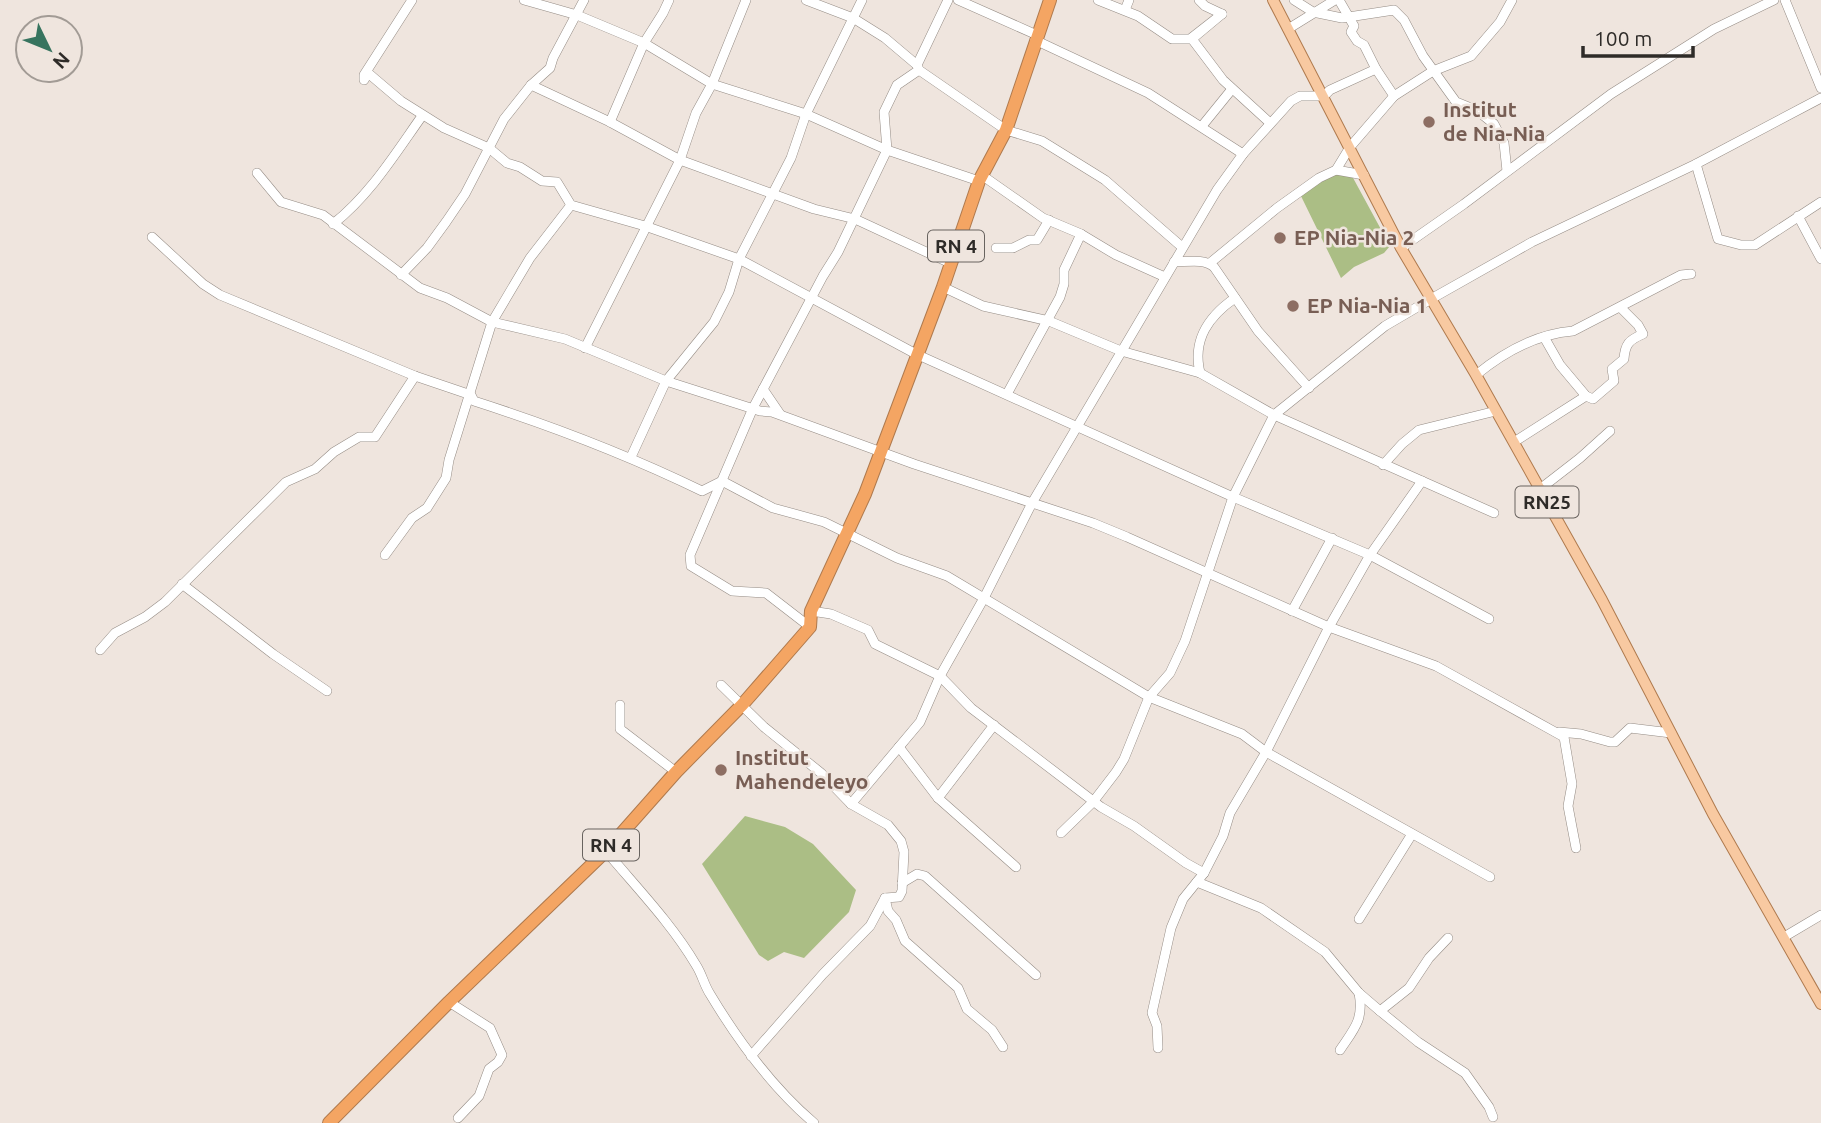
<svg xmlns="http://www.w3.org/2000/svg" width="1821" height="1123" font-family="Ubuntu,sans-serif">
<rect width="100%" height="100%" fill="#efe5de"/>
<!-- green -->
<g fill="#abbe85">
<path d="M1336,172l16,4 38,70 -6,7 -30,14 -13,11 -41,-84z"/>
<path d="M745,816l40,11 28,17 43,46 -7,22 -45,46 -20,-6 -16,9 -9,-6 -57,-91z"/>
</g>
<g fill="none" stroke-linecap="round" stroke-linejoin="round">
<!-- minor casing -->
<g stroke="#958c85" stroke-width="10">
<g id="minor">
<path d="M412,0l-48,75v5l4,-7 33,28 43,27 45,20 18,15 13,4 22,14 15,1 14,23 74,21 94,33 177,95 317,143 137,58 119,64"/>
<path d="M524,0l53,15 67,28 68,41 94,30 81,36 92,31"/>
<path d="M806,0l47,18 32,20 32,27"/>
<path d="M958,0l79,35"/>
<path d="M1098,0l40,16 34,23h18l32,-25 -30,25 31,41 46,42"/>
<path d="M1199,0l6,6 17,8"/>
<path d="M1294,0l19,12 29,6 52,-8 10,10 19,36 33,46 22,9 16,13 10,19 3,28"/>
<path d="M1339,0l15,26 -3,6 6,9 7,4 12,24 18,27"/>
<path d="M1785,0l36,88"/>
<path d="M1125,10l4,-10"/>
<path d="M1288,29l47,-29"/>
<path d="M1035,40l113,53 95,61"/>
<path d="M919,70l87,60 36,11 63,39 77,67"/>
<path d="M531,85l79,37 70,38 134,49 41,10 95,44"/>
<path d="M610,122l34,-79 19,-30 6,-13"/>
<path d="M1202,126l30,-37"/>
<path d="M1696,164l22,75 23,6h14l66,-43"/>
<path d="M1336,170l28,5"/>
<path d="M257,173l24,29 42,13 97,73 27,10 45,24 73,17 101,42 94,30 12,1 142,52 179,59 34,14 202,90 107,39 128,71 8,47 -4,22 8,42"/>
<path d="M983,176l60,42 38,16 35,21 49,22"/>
<path d="M1798,216l23,43"/>
<path d="M333,224c37,-29 62,-70 89,-108"/>
<path d="M152,237l51,47 17,11 195,81 56,19 3,6c78,25 154,54 228,90l20,-10 51,27 51,14 73,36 50,18 202,121 93,37 24,18 224,125"/>
<path d="M996,248h17l16,-8h8l12,-20"/>
<path d="M1401,248l63,-44 147,-110 103,-65 60,-29"/>
<path d="M1174,262c13,0 30,-4 40,5l44,64 51,57"/>
<path d="M1210,263l67,-55 42,-30 17,-8 14,-23 44,-51 39,-25 38,-15 29,-34 12,-22"/>
<path d="M401,275l26,-27 19,-26 19,-28 39,-75 27,-34 19,-17 3,-10 31,-58"/>
<path d="M943,287l40,19 66,15 72,30 79,22 74,42 220,98"/>
<path d="M1544,337l16,28 26,31"/>
<path d="M585,348l95,-188 16,-47 16,-29 34,-84"/>
<path d="M1200,373c-8,-34 9,-57 35,-75"/>
<path d="M1476,375c28,-23 60,-41 97,-44l108,-56 10,-1"/>
<path d="M763,389l17,25"/>
<path d="M1007,394l53,-97 4,-13v-14l17,-36"/>
<path d="M1514,442l72,-46 7,3 21,-18 -2,-12 12,-10c1,-15 5,-19 19,-25l-5,-9 -17,-17"/>
<path d="M631,457l35,-76 48,-59 15,-30 10,-33 52,-101 15,-44 56,-114"/>
<path d="M1383,465l19,-21 17,-14 77,-19"/>
<path d="M1540,489l40,-31 30,-27"/>
<path d="M385,555l27,-37 15,-10 19,-30 3,-18 43,-138 38,-64 41,-53"/>
<path d="M182,584l91,70 54,37"/>
<path d="M811,611l20,3 37,16 7,14 65,32 31,32 130,99 33,19 52,37 18,10"/>
<path d="M1292,611l40,-73"/>
<path d="M810,627l-44,-34 -34,-2 -41,-25 -1,-11 63,-147 70,-132 15,-24 49,-102 -3,-38 13,-27 22,-15 -2,-5 31,-65"/>
<path d="M100,650l15,-17 30,-16 20,-15 121,-120 29,-13 19,-17 25,-15h16l40,-61"/>
<path d="M721,685l43,42 57,46 30,31 37,21 13,16 3,11 -2,39 -3,6 -14,1 -15,28 -47,48 -72,82"/>
<path d="M620,705v24l56,43"/>
<path d="M1559,732l22,2 29,8h5l15,-14 41,5"/>
<path d="M899,747l39,51 78,69"/>
<path d="M938,798l56,-73"/>
<path d="M851,804l69,-82 20,-46 44,-78 48,-95 185,-313 26,-36 48,-53 9,-5h24l6,-6 46,-21"/>
<path d="M1061,833l32,-31 23,-30 8,-13 25,-62 21,-24 15,-32 48,-144 41,-82 111,-89 46,-27 101,-57 164,-78 125,-66"/>
<path d="M606,851c30,36 66,73 90,114 6,9 8,20 14,29 27,45 64,95 104,129"/>
<path d="M1197,882l64,26 64,44 34,41 21,18 38,31 47,31 24,34 4,10"/>
<path d="M902,883l15,-9 8,2 111,99"/>
<path d="M885,898l3,13 8,9 9,21 53,47 9,21 25,21 11,17"/>
<path d="M1359,919l53,-85"/>
<path d="M1784,937l37,-22"/>
<path d="M449,1002l41,26 12,27 -4,7 -9,7 -10,27 -21,22"/>
<path d="M1380,1011l29,-23 20,-30 19,-20"/>
<path d="M1158,1048l-1,-22 -5,-13 19,-85 12,-29 21,-26 19,-37 7,-23 36,-61 63,-125 41,-72 52,-74"/>
<path d="M1340,1050c14,-21 24,-30 19,-57"/>
</g>
</g>
<!-- major casing -->
<g stroke="#af7a4e" stroke-width="12">
<path id="major" d="M1273,0l128,248 75,127 126,225 111,214 108,190"/>
</g>
<!-- highway casing -->
<g stroke="#af7a4e" stroke-width="14">
<path id="highway" d="M329,1123l120,-121 157,-151 70,-79 66,-67 68,-78 1,-16 54,-117 78,-207 36,-106 27,-51 44,-130"/>
</g>
<!-- minor -->
<use href="#minor" stroke="#fff" stroke-width="9"/>
<!-- major -->
<use href="#major" stroke="#f8c9a1" stroke-width="10"/>
<!-- highway -->
<use href="#highway" stroke="#f4a563" stroke-width="12"/>
</g>
<!-- markers -->
<g fill="#8d6e63" stroke="#efe5de" stroke-width="2.5">
<circle cx="1429" cy="122" r="7"/>
<circle cx="1280" cy="238" r="7"/>
<circle cx="1293" cy="306" r="7"/>
<circle cx="721" cy="770" r="7"/>
</g>
<g text-anchor="middle" stroke-width="5" stroke-linejoin="round" paint-order="stroke">
<!-- shield labels -->
<g fill="#efe5de" stroke="#68635f" stroke-width="2">
<rect x="928" y="230.5" width="56" height="31" rx="5"/>
<rect x="1515.5" y="486.5" width="63" height="31" rx="5"/>
<rect x="583" y="829.5" width="56" height="31" rx="5"/>
</g>
<g font-size="19" font-weight="bold" fill="#2e2b28">
<text x="956" y="253">RN 4</text>
<text x="1547" y="509">RN25</text>
<text x="611" y="852">RN 4</text>
</g>
<!-- education labels -->
<g font-size="21" font-weight="bold" fill="#785e54" stroke="#efe5de" text-anchor="start">
<text x="1443" y="117">Institut<tspan x="1443" dy="24">de Nia-Nia</tspan></text>
<text x="1294" y="245">EP Nia-Nia 2</text>
<text x="1307" y="313">EP Nia-Nia 1</text>
<text x="735" y="765">Institut<tspan x="735" dy="24">Mahendeleyo</tspan></text>
</g>
</g>
<!-- north arrow -->
<g transform="translate(49 49) rotate(133)"><circle r="33" fill="#efe5de" stroke="#a29b95" stroke-width="2"/>
<path d="M0-5L12 26L0 18L-12 26Z" fill="#37745f"/>
<text y="-10" font-size="19" font-weight="bold" text-anchor="middle" fill="#2e2b28">N</text>
</g>
<!-- scale -->
<path d="M1583 46v10h110v-10" fill="none" stroke="#2e2b28" stroke-width="3.5"/>
<text x="1594" y="46" font-size="21" fill="#2e2b28" stroke="#efe5de" stroke-width="5" paint-order="stroke">100 m</text>
</svg>
